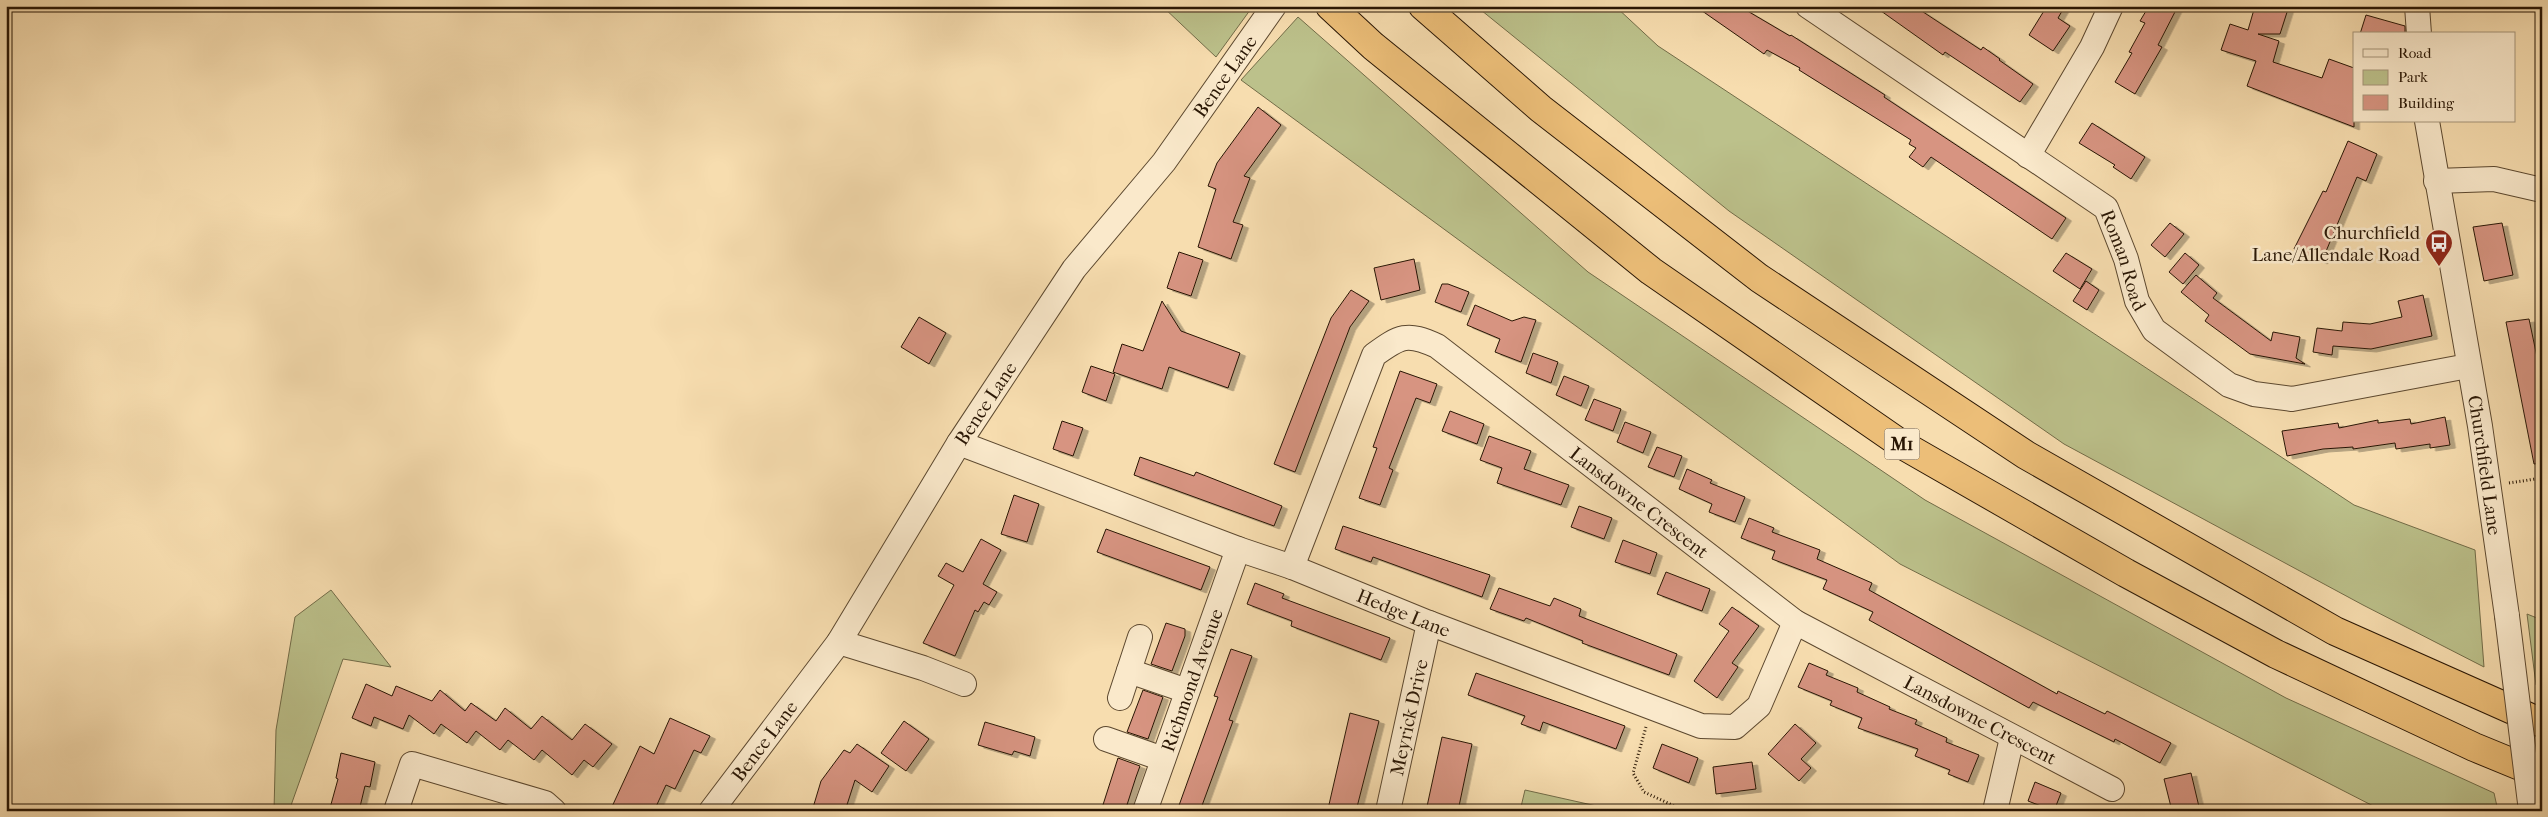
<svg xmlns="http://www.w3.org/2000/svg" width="2548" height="817" font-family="'IM FELL French Canon',serif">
<defs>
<filter id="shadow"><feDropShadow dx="5.5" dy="3" stdDeviation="0" flood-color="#0004"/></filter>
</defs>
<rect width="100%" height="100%" fill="#f7ddaf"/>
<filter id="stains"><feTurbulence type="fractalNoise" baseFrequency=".004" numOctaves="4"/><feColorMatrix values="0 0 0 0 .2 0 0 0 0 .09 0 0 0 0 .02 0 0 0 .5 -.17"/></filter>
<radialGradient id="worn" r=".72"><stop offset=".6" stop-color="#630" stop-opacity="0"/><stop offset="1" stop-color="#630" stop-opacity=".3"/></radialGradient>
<!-- green -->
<g fill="#bcc18b" stroke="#726c48">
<path d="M1162,6h91l-37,51z"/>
<path d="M1476,6h139l43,40 696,459 121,45 9,117 -121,-62 -299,-161 -335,-233z"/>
<path d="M1298,17l290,255 337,228 361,198 208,95 4,18h-115l-483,-247 -659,-484z"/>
<path d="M331,590l60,77 -48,-8 -54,152h-15l2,-81 19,-113z"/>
<path d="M2527,614l15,6v67l-6,-2z"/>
<path d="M1525,790l94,21h-99z"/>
</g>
<!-- building -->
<g fill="#d79481" stroke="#291604" filter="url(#shadow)">
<path d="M1695,6h44l51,30 1,-1 94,60 -1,2 182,121 -14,21 -121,-82 -8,10 -14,-10 7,-9 -7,-4 2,-4 -112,-70 1,-2 -33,-18 -3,4z"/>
<path d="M1874,6h40l67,44 2,-3 17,12 -1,1 34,24 -13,18 -75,-50 -2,3z"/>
<path d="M2047,6h18l-7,12 12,8 -17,25 -24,-16z"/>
<path d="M2149,6h29l-20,39 4,2 -27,47 -20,-12 17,-29 -3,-1 16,-29 -5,-2z"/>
<path d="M2255,6h34l-9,28h-22l21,7 -6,21 49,16 7,-19 25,9v59l-107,-41 9,-25 -35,-11 9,-26 18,6z"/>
<path d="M2366,15l39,11v8h-45z"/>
<path d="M1258,107l23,18 -37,51 6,2 -17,44 10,3 -12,34 -33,-12 18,-58 -8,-3 9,-23z"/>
<path d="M2092,123l53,34 -14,22 -18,-12 2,-2 -36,-22z"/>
<path d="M2348,141l29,13 -11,27 -9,-4 -35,84 -28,-12 29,-58 3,1z"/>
<path d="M2170,223l14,11 -19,23 -14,-12z"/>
<path d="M2502,223l11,52 -29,6 -11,-54z"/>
<path d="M1179,252l24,8 -12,36 -24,-8z"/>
<path d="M2066,253l26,16 -12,20 -27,-18z"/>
<path d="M2185,253l14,12 -16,19 -14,-12z"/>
<path d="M1414,259l6,31 -39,10 -7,-32z"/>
<path d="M2196,275l21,18 -4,5 58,43 2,-9 27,5 -4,21 9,6 -55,-10 -45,-33 4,-6 -28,-23z"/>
<path d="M2086,281l13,9 -12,20 -14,-9z"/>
<path d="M1442,284h6l21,8 -8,20 -26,-10z"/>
<path d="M1351,290l18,11 -19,26 -55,145 -21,-8 57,-146z"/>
<path d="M2423,295l9,41 -61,13 -38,-3 -1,9 -19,-3 4,-24 25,3 1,-9 27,2 32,-7 -4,-16z"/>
<path d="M1162,301l19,30 59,22 -12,35 -59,-21 -7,22 -49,-17 9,-28 21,7z"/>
<path d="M1475,305l37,16 12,-4 12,3 -15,42 -26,-10 5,-13 -33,-14z"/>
<path d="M919,317l27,16 -17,31 -28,-17z"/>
<path d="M2529,319l13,62v82l-8,1 -28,-142z"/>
<path d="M1533,353l25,9 -7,21 -25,-10z"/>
<path d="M1091,366l24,8 -9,27 -24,-9z"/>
<path d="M1400,371l37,13 -7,19 -14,-5 -27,70 4,2 -13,35 -21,-7 18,-50 -4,-1z"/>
<path d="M1564,376l25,10 -8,20 -25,-11z"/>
<path d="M1594,399l27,10 -8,22 -28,-11z"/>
<path d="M1450,411l34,13 -7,20 -35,-13z"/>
<path d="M2445,417l5,28 -20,3v-4l-34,5 -1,-6 -42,6v-2l-30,2 -36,7 -5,-25 56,-8 1,5 39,-8v3l32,-4 1,5z"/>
<path d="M1062,421l21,7 -10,28 -20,-7z"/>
<path d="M1625,422l26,10 -8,21 -26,-11z"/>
<path d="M1489,436l42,15 -7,18 45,16 -8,20 -64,-22 5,-15 -22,-8z"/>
<path d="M1657,447l25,9 -8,21 -26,-10z"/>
<path d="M1140,457l54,19 2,-4 86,34 -8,20 -140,-51z"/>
<path d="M1687,469l25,11 -2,3 35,14 -10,25 -26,-10 3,-8 -33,-15z"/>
<path d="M1014,495l25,9 -12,38 -26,-8z"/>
<path d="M1579,506l33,12 -8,21 -33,-12z"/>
<path d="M1749,518l25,10 -2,4 48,18 -3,9 55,24 -3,7 188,104 1,-3 47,23 2,-3 64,32 -11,20 -45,-24 -1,3 -81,-40 -4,6 -160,-88 4,-8 -50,-23 4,-9 -55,-21 3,-8 -34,-13z"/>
<path d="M1343,526l147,49 -8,22 -109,-40 -2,5 -36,-13z"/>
<path d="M1106,529l104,38 -9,23 -104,-38z"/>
<path d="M981,539l20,11 -18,34 14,8 -8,13 -5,-3 -6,10 -3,-2 -20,46 -32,-13 31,-58 -16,-9 8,-13 17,9z"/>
<path d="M1623,540l34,13 -7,21 -35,-12z"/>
<path d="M1666,572l44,17 -8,22 -45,-17z"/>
<path d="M1255,583l29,11 -2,4 108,40 -9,22 -90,-34 1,-5 -45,-17z"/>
<path d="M1499,588l51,18 4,-8 27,11 -2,7 98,38 -8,21 -87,-32 1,-2 -57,-23 -2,3 -34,-12z"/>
<path d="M1732,607l27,19 -27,37 6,4 -21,31 -23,-17 35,-50 -10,-7z"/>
<path d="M1166,623l19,6v7l-13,35 -21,-7z"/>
<path d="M1231,649l21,7 -23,64 4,1 -33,90h-23l41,-114 -4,-1z"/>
<path d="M1809,663l19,8 -2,4 32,13 -1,4 33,15 -1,2 28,11 -2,4 32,14 -1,4 33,13 -11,27 -20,-8 2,-4 -35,-14 3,-7 -60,-21 4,-10 -32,-13 2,-4 -34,-14z"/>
<path d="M1476,673l149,53 -9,23 -73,-27 -3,9 -19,-7 4,-8 -57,-21z"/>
<path d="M366,684l26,12 4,-10 36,15 8,-11 25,21 6,-8 25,18 9,-13 26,21 11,-13 30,24 13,-16 27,20 -19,23 -9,-7 -12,15 -30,-25 -8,10 -26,-20 -8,10 -24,-19 -9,12 -26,-19 -7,10 -25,-19 -6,14 -29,-12 -3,9 -19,-8z"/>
<path d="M1143,690l20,7 -15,42 -21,-7z"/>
<path d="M1350,713l29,8 -23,90h-19l-9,-2z"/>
<path d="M670,718l40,18 -9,17 -7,-3 -19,39 -9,-4 -12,26h-44l30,-65 14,8z"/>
<path d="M904,721l25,18 -23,32 -25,-18z"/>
<path d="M985,722l50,15 -5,19 -16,-5 -2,4 -34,-10z"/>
<path d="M1795,724l21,19 -15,16 10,9 -12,13 -31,-27z"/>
<path d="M1442,737l30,7 -14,67h-32z"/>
<path d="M857,744l32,22 -17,26 -17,-12 -10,31h-33l9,-30 23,-31 6,3z"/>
<path d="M1662,744l36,14 -9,25 -36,-15z"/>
<path d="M341,753l34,9 -5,25 -5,-1 -6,25h-20l-9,-3 8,-29 -2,-1z"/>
<path d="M1118,758l22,8 -4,11 -11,34h-24z"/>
<path d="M1752,762l4,27 -40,5 -3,-27z"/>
<path d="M2191,773l9,38h-28l-8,-32z"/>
<path d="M2035,782l26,11 -7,18 -26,-10z"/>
</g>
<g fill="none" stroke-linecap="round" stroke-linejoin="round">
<!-- minor casing -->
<g stroke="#5c482f" stroke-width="26">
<g id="minor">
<path id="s1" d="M1808,6l298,202 20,51 11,42 17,29 75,55 25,9 38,5 176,-33"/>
<path d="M2417,6l2,28"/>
<path id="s2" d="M2427,121l53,305 27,190"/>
<path d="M2028,156l64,-109 19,-41"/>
<path d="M2436,181l58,-2 48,11"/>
<path id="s3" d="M959,443l279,106 54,18 137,56 272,103 34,1 24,-21 36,-84"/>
<path id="s4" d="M1292,567l82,-212c26,-19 33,-23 63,-9l358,276 317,167"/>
<path d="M839,642l84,26 41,16"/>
<path d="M1129,671l58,20"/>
<path d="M1120,698l20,-61"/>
<path d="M1106,739l57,20"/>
<path d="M396,811l16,-47 133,39 9,8"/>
<path id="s5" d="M711,811l128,-169 120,-199 115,-174 90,-107 110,-156"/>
<path id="s6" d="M1145,811l93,-262"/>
<path id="s7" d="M1388,811l41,-188"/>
<path d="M1995,811l17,-73"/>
</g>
</g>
<!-- highway casing -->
<g stroke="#291604" stroke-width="30">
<g id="highway">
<path d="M1330,6l43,40 278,225 250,173 225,129 150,81 198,93 68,28"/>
<path d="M1423,6l118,103 218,169 267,177 309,176 207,92"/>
</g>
</g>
<!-- path -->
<g stroke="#291604" stroke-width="3" stroke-dasharray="1 2.5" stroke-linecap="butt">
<path d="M2509,483l33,-5"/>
<path d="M1646,727l-13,46 11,19 41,19"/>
</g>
<!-- minor -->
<use href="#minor" stroke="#fae9cb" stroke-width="24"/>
<!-- highway -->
<use href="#highway" stroke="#ecbe78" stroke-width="28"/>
<!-- minor-bridge casing -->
<g stroke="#5c482f" stroke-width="26" stroke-linecap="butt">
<path id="minor-bridge" d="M2507,616l24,195"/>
</g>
<!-- minor-bridge -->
<use href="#minor-bridge" stroke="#fae9cb" stroke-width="24"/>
</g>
<!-- icons -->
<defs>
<g id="bus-pin" transform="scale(1.4375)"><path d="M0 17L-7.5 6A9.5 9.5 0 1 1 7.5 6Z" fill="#8f2418" stroke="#fae9cb"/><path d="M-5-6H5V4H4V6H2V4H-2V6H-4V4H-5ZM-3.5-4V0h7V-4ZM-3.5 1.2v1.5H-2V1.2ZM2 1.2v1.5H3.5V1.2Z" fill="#fff"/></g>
</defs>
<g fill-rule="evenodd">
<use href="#bus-pin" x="2439" y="243"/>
</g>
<g text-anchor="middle" stroke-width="5" stroke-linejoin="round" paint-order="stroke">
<!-- shield labels -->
<rect fill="#fae9cb" stroke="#685540" stroke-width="1" x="1884.5" y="428.5" width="35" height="31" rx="4"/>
<g font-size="18" font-weight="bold" fill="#291604">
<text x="1902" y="450">M1</text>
</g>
<!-- street labels -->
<g font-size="19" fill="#291604" stroke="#fae9cb">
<text dy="7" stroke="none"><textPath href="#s5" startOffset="898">Bence Lane</textPath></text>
<text dy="7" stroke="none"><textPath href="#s1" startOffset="415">Roman Road</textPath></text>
<text dy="7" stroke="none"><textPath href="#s5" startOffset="492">Bence Lane</textPath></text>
<text dy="7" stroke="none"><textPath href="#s2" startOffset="349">Churchfield Lane</textPath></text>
<text dy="7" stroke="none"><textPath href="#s4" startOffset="552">Lansdowne Crescent</textPath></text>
<text dy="7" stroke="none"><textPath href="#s3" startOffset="476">Hedge Lane</textPath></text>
<text dy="7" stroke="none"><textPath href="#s6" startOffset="139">Richmond Avenue</textPath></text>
<text dy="7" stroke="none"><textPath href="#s7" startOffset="96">Meyrick Drive</textPath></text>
<text dy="7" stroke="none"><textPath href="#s4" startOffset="958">Lansdowne Crescent</textPath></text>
<text dy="7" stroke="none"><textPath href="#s5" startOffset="88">Bence Lane</textPath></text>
</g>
<!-- poi labels -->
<g font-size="19" fill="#291604" stroke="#fae9cb" text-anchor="end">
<text x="2420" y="239">Churchfield<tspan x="2420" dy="22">Lane/Allendale Road</tspan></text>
</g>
</g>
<!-- margin -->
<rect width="2548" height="817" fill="none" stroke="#f7ddaf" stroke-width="25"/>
<rect x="8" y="8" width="2533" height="802" fill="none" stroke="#291604" stroke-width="2.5"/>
<rect x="12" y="12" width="2523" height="792" fill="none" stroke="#291604"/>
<!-- legend -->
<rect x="2353" y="32" width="162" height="90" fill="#fae9cb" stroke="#a6957b"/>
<rect x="2363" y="49" width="25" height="8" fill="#fae9cb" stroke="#a6957b"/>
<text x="2398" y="58" font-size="15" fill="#291604">Road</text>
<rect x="2363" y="70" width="25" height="15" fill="#bcc18b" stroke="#a6957b"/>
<text x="2398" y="82" font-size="15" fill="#291604">Park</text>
<rect x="2363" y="95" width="25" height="15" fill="#d79481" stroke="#a6957b"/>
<text x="2398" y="108" font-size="15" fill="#291604">Building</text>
<rect width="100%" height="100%" filter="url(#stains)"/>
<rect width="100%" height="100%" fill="url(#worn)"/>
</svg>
